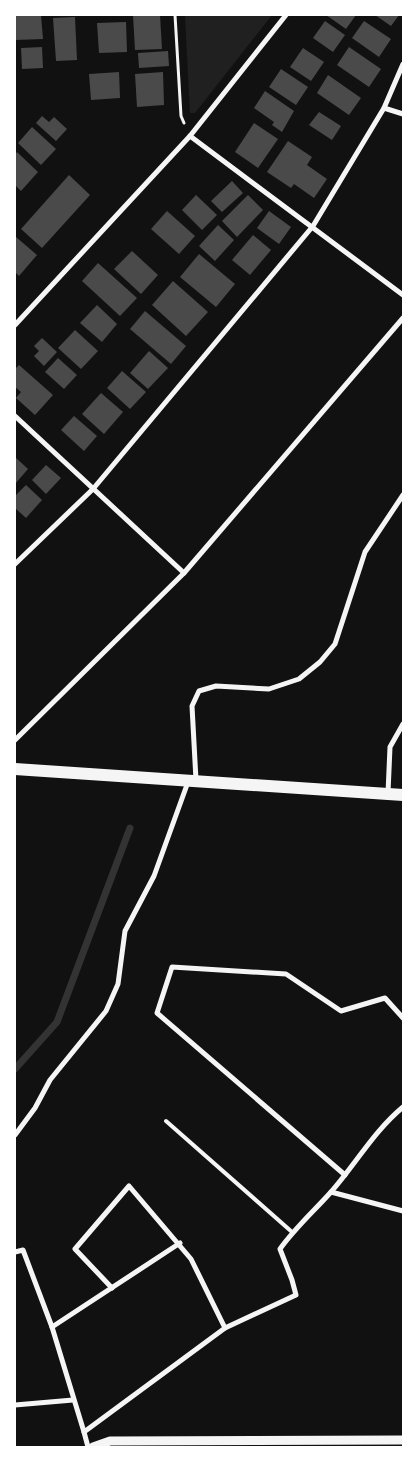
<svg xmlns="http://www.w3.org/2000/svg" width="418" height="1462" font-family="'Fira Sans',sans-serif">
<rect width="100%" height="100%" fill="#111"/>
<!-- green -->
<path fill="#202020" d="M185,15h87l-77,98h-5z"/>
<g fill="none" stroke-linecap="round" stroke-linejoin="round">
<!-- stream -->
<path stroke="#333" stroke-width="7" d="M15,1069l42,-47 73,-194"/>
</g>
<!-- building -->
<g fill="#4a4a4a">
<path d="M15,15h26l2,24 -28,1z"/>
<path d="M133,15h27l2,34 -27,1z"/>
<path d="M326,15h30l-10,14z"/>
<path d="M375,15h24l-8,11z"/>
<path d="M75,17l2,43 -21,1 -3,-43z"/>
<path d="M325,21l20,14 -12,17 -20,-14z"/>
<path d="M364,21l27,18 -12,18 -27,-19z"/>
<path d="M126,22l1,30 -28,1 -2,-30z"/>
<path d="M42,47l1,21 -21,1 -1,-21z"/>
<path d="M349,47l32,22 -12,18 -32,-22z"/>
<path d="M303,48l21,14 -13,19 -21,-14z"/>
<path d="M168,51l1,15 -30,2 -1,-15z"/>
<path d="M281,69l27,18 -12,18 -27,-18z"/>
<path d="M119,72l1,26 -29,2 -2,-26z"/>
<path d="M163,72l1,33 -27,2 -2,-33z"/>
<path d="M328,75l33,23 -12,17 -32,-22z"/>
<path d="M265,91l29,20 -12,21 -10,-7 2,-3 -20,-14z"/>
<path d="M319,112l22,14 -9,14 -23,-15z"/>
<path d="M42,116l7,6 5,-5 13,12 -11,12 -20,-18z"/>
<path d="M254,123l24,16 -20,29 -23,-16z"/>
<path d="M32,127l24,22 -15,16 -23,-22z"/>
<path d="M288,141l24,16 -5,8 20,14 -13,19 -20,-14 -3,4 -24,-16z"/>
<path d="M17,152l21,20 -17,19 -6,-6v-30z"/>
<path d="M69,175l21,20 -48,53 -21,-19z"/>
<path d="M232,181l11,12 -21,19 -11,-11z"/>
<path d="M196,195l21,20 -15,15 -20,-20z"/>
<path d="M248,195l15,15 -26,27 -15,-16z"/>
<path d="M167,211l28,25 -16,18 -28,-25z"/>
<path d="M269,211l22,16 -12,17 -22,-16z"/>
<path d="M218,225l16,15 -19,21 -16,-15z"/>
<path d="M253,235l18,15 -21,25 -18,-15z"/>
<path d="M16,237l21,18 -18,21 -4,-4z"/>
<path d="M132,251l26,24 -17,19 -27,-25z"/>
<path d="M199,254l36,30 -19,23 -36,-30z"/>
<path d="M98,263l39,35 -17,18 -38,-35z"/>
<path d="M173,281l35,31 -22,24 -34,-31z"/>
<path d="M97,305l20,19 -15,18 -22,-19z"/>
<path d="M145,311l41,35 -15,18 -41,-35z"/>
<path d="M75,330l23,21 -17,18 -23,-21z"/>
<path d="M42,338l15,14 -13,14 -10,-10 5,-5 -5,-5z"/>
<path d="M149,351l19,17 -20,21 -18,-16z"/>
<path d="M58,358l19,17 -13,14 -19,-17z"/>
<path d="M19,365l34,30 -18,20 -19,-17 5,-6 -6,-5v-18z"/>
<path d="M122,371l24,21 -16,17 -23,-21z"/>
<path d="M101,393l22,19 -19,22 -22,-20z"/>
<path d="M74,416l23,20 -13,15 -23,-21z"/>
<path d="M15,457l13,12 -13,15z"/>
<path d="M46,465l15,13 -15,16 -14,-14z"/>
<path d="M26,485l16,15 -16,18 -11,-10v-12z"/>
</g>
<g fill="none" stroke-linecap="round" stroke-linejoin="round">
<!-- path -->
<path stroke="#f5f5f5" stroke-width="3" d="M175,15l6,101 3,7"/>
<!-- service -->
<path stroke="#f5f5f5" stroke-width="4" d="M166,1121l126,111"/>
<!-- minor -->
<g stroke="#f5f5f5" stroke-width="5">
<path d="M384,108l19,6"/>
<path d="M190,136l213,159"/>
<path d="M15,325l175,-189 96,-121"/>
<path d="M15,416l169,157"/>
<path d="M15,564l78,-75 220,-263 71,-118 19,-44"/>
<path d="M15,740l169,-167 219,-255"/>
<path d="M196,780l-4,-74 7,-15 17,-5 53,3 30,-10 21,-17 15,-18 30,-92 38,-57"/>
<path d="M388,793l2,-46 13,-23"/>
<path d="M15,1135l20,-27 15,-28 56,-69 12,-27 7,-53 29,-55 34,-94"/>
<path d="M345,1175l-188,-162 15,-46 114,7 55,37 44,-13 18,20"/>
<path d="M331,1192l72,19"/>
<path d="M15,1252l8,-2 29,77"/>
<path d="M112,1288l-37,-39 54,-63 62,73 34,69"/>
<path d="M15,1405l58,-5"/>
<path d="M84,1432l-32,-105 128,-84"/>
<path d="M88,1447l-4,-15 141,-104 71,-33 -4,-15 -12,-31c15,-21 34,-38 51,-57 24,-27 43,-61 72,-85"/>
</g>
<!-- tertiary -->
<path stroke="#f5f5f5" stroke-width="9" d="M93,1447l17,-6 293,-1"/>
<!-- primary -->
<path stroke="#f5f5f5" stroke-width="12" d="M15,769l388,26"/>
</g>
<!-- border -->
<rect width="418" height="1462" fill="none" stroke="#ffffff" stroke-width="32"/>
</svg>
